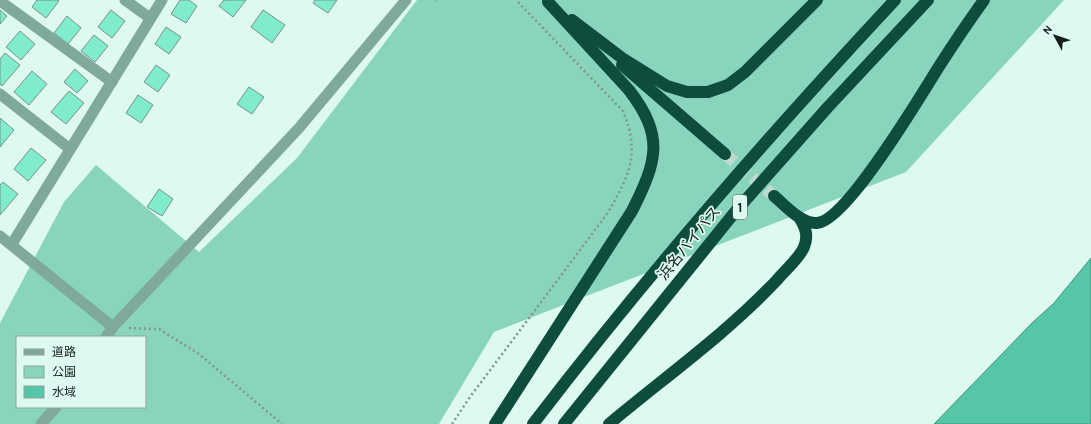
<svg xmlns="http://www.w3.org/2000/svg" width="1091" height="424" font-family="Karla,'Noto Sans JP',sans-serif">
<rect width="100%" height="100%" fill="#defaf0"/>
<!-- green -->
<path fill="#89d4bd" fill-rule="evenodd" d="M417,0h647l-158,172 -412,160 -55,92h-439v-101l64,-121 32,-37 103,87 98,-94zM17,337h128v70h-128z"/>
<!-- water -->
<path fill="#57c5a7" stroke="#43937d" d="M1091,258v166h-157l98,-101 22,-20z"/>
<!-- building -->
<g fill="#7feccd" stroke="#789189">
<path d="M37,0h21l1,1 -13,17 -14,-11z"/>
<path d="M180,0h9l8,6 -11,17 -15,-9z"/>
<path d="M224,0h22l-13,17 -14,-11z"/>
<path d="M315,0h22l-9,13 -15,-10z"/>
<path d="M0,10l7,6 -7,8z"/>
<path d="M111,10l14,11 -13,17 -14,-11z"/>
<path d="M263,10l22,15 -13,18 -21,-16z"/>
<path d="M67,16l14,12 -13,16 -14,-11z"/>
<path d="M166,27l15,10 -12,17 -14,-10z"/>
<path d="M20,31l15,13 -14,16 -15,-13z"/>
<path d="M94,35l14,11 -13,16 -14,-11z"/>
<path d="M5,53l15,12 -18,21 -2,-2v-25z"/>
<path d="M156,65l14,10 -12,17 -14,-10z"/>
<path d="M75,69l13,12 -11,12 -13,-11z"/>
<path d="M32,71l15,13 -18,21 -15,-13z"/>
<path d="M249,87l15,10 -12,17 -15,-10z"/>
<path d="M69,91l15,12 -18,21 -15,-12z"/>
<path d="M138,95l15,10 -12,18 -15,-10z"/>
<path d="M0,118l14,12 -14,17z"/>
<path d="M31,148l15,12 -18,21 -14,-12z"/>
<path d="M3,182l15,12 -18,21v-30z"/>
<path d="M159,189l14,10 -11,17 -15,-9z"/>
</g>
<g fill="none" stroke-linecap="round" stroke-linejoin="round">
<!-- motorway-tunnel -->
<path stroke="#c0d9d0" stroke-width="12" stroke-dasharray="12 6" stroke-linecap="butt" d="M725,154l49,42"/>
<!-- path -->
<g stroke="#81958e" stroke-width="2.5" stroke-dasharray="2 3" stroke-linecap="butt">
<path d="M435,0h1"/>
<path d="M129,328l30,1 40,25 83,70"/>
<path d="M452,424l18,-27 137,-183c22,-38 34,-59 16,-103l-107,-111"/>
</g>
<!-- minor -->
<g stroke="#7ea99b" stroke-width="11">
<path d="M125,0l25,18"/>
<path d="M0,1l112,81"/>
<path d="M0,94l70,55"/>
<path d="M12,244l150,-244"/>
</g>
<!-- tertiary -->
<g stroke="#7ea99b" stroke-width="11">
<path d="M0,236l113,91"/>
<path d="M106,337l7,-10 186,-199 107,-128"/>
<path d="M41,424l15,-17"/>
</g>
<!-- motorway -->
<g stroke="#0e4d3e" stroke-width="12">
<path d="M572,20l50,38 45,28 20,6h21l20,-7 17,-13 72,-72"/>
<path d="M622,65l103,89"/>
<path d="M774,196c11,9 27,28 43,27 30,-2 105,-130 123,-158 14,-22 29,-44 44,-65"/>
<path d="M495,424l137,-213c25,-50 33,-74 -3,-121l-81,-88"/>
<path d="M533,424c113,-148 235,-288 362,-424"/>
<path d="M564,424l171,-212 93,-105 100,-107"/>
<path d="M609,424c56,-47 117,-90 168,-144 8,-10 22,-21 27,-33 5,-12 1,-20 -5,-30"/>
</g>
</g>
<g text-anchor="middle" stroke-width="3.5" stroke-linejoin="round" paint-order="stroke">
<!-- shield labels -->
<rect fill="#defaf0" stroke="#51615b" stroke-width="1" x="733" y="195" width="14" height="24" rx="3"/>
<g font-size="14" font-weight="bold" fill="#141f1b">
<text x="740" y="212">1</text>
</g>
<!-- street labels -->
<g font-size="15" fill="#141f1b" stroke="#defaf0">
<text transform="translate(689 243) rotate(-51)" y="5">浜名バイパス</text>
</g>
</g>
<!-- legend -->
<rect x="16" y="336" width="130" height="72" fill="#defaf0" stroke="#8da29b"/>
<rect x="24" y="349" width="20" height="6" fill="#7ea99b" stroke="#8da29b"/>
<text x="52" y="356" font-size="12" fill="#141f1b">道路</text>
<rect x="24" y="366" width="20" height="12" fill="#89d4bd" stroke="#8da29b"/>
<text x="52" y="376" font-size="12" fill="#141f1b">公園</text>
<rect x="24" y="386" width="20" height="12" fill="#57c5a7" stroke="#8da29b"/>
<text x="52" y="396" font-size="12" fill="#141f1b">水域</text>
<!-- north arrow -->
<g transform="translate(1055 36) rotate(310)" stroke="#defaf0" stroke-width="3" paint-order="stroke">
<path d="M0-3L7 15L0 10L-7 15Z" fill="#141f1b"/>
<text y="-6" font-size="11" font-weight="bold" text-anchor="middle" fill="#141f1b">N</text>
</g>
</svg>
